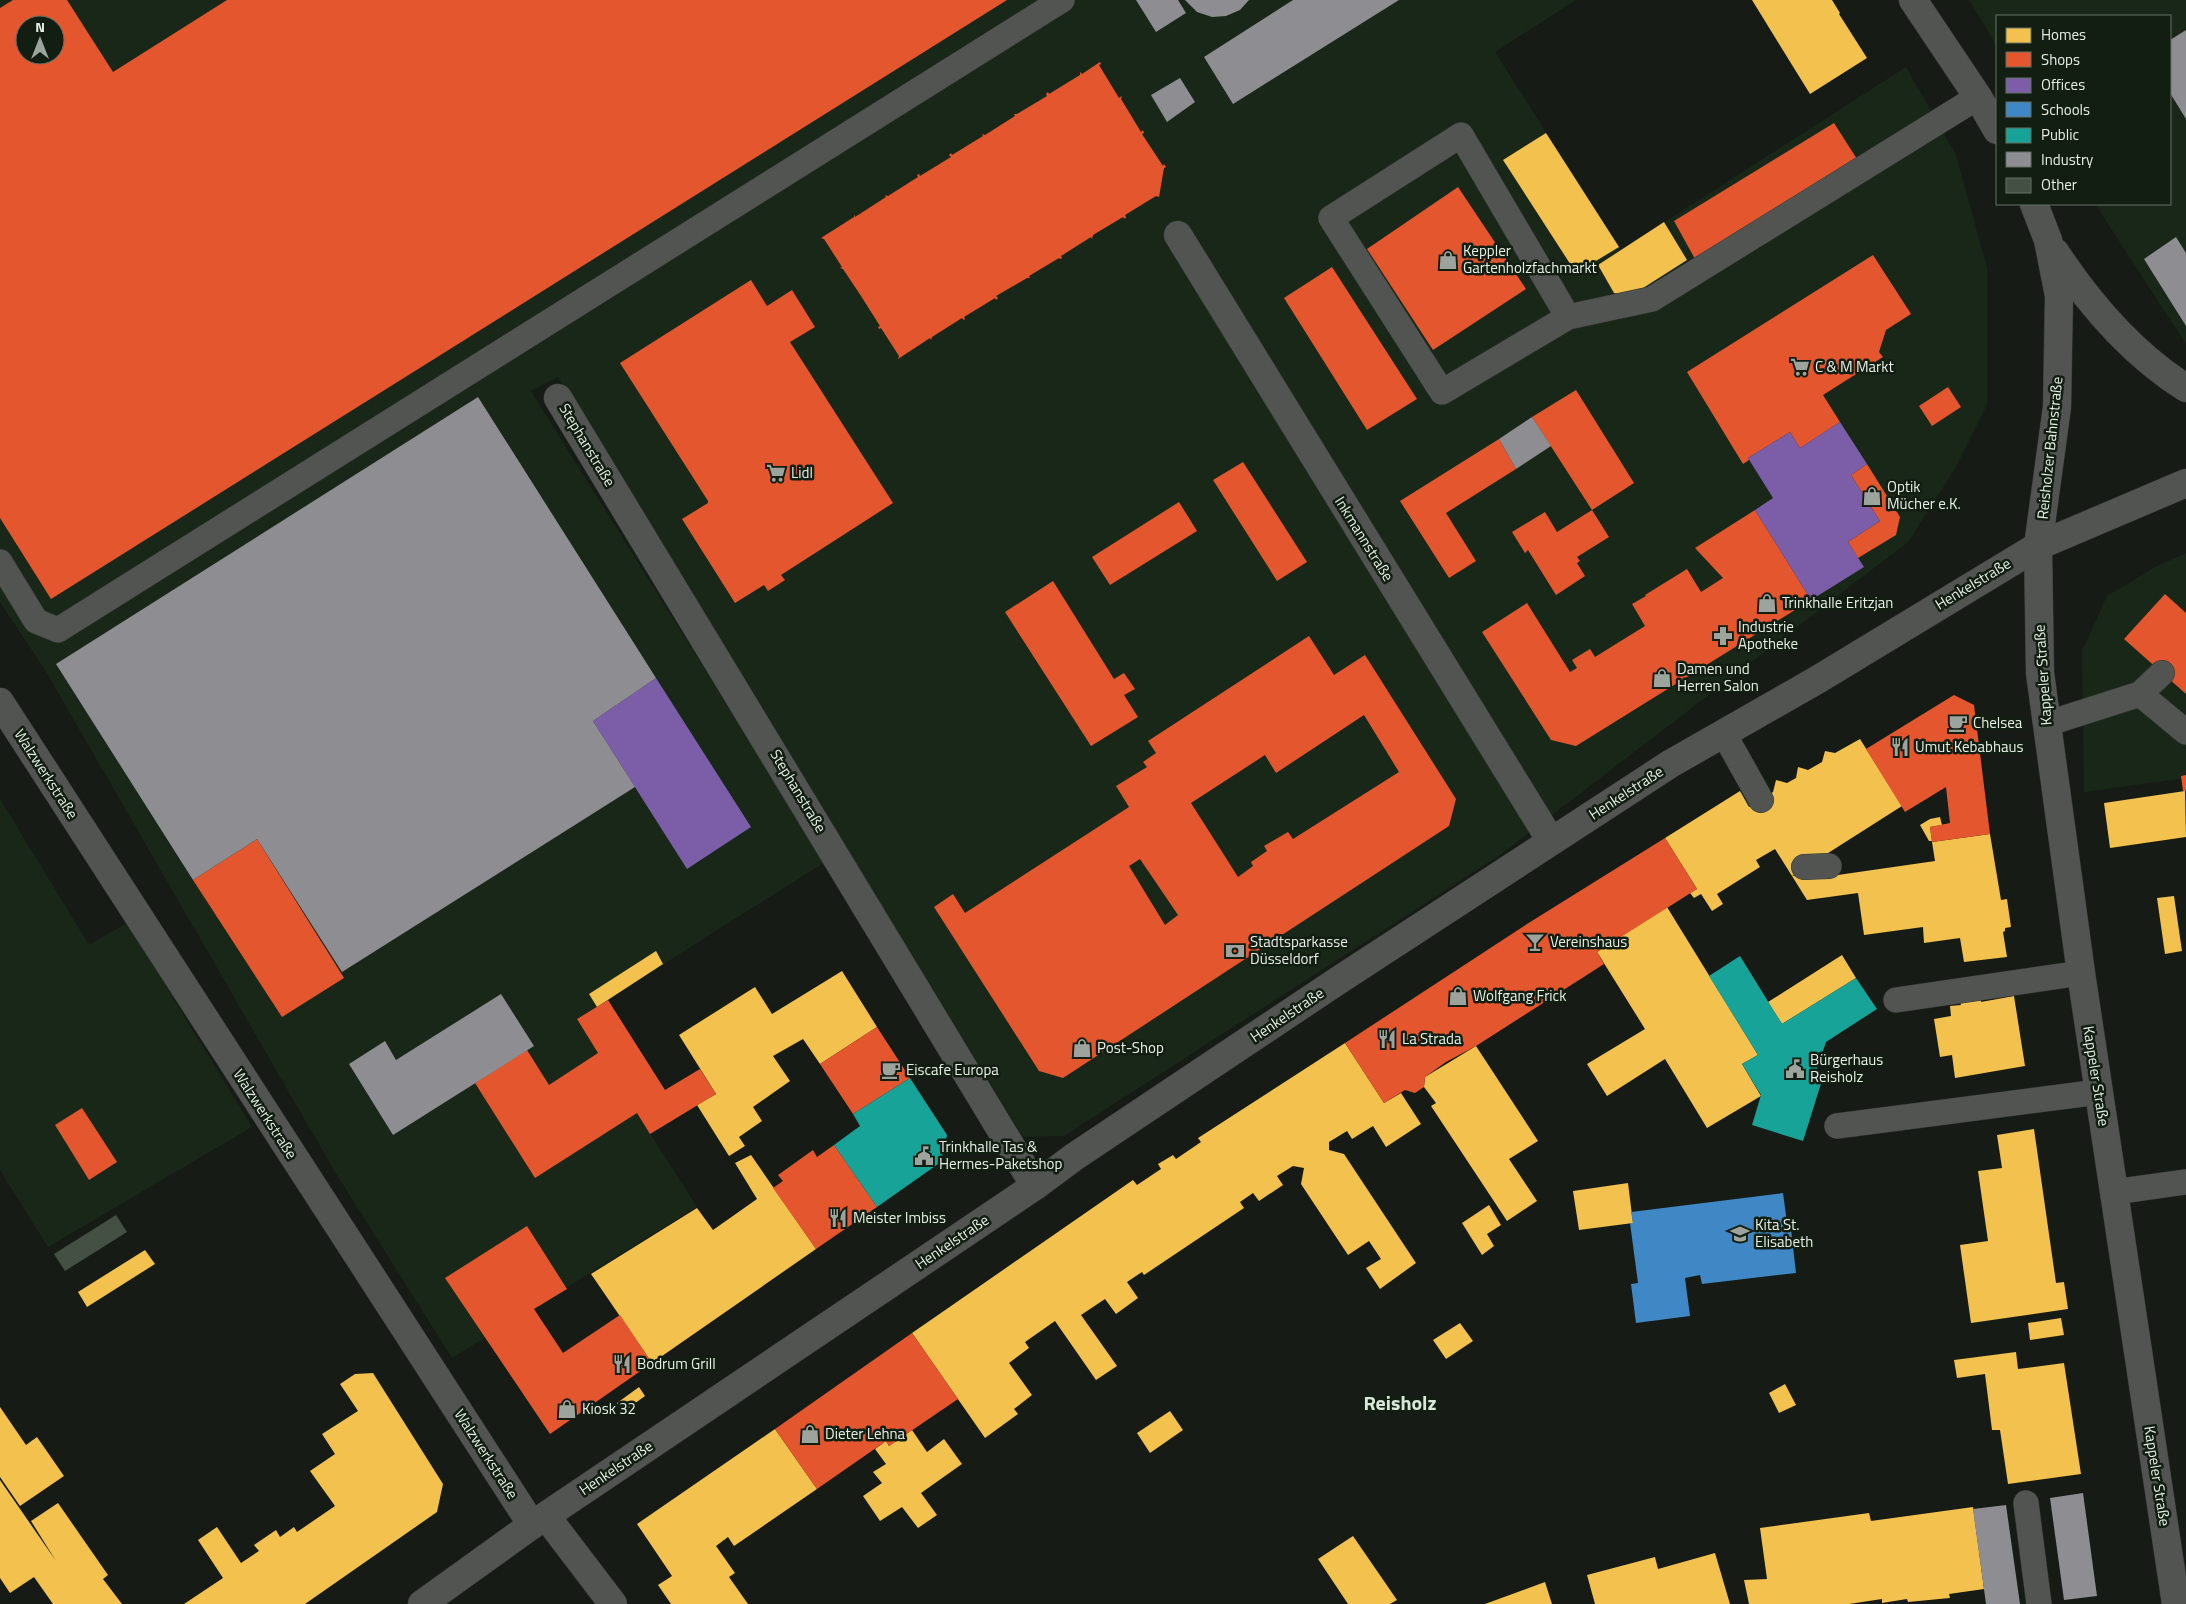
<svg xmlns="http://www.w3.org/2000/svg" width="2186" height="1604" font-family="'Titillium Web',sans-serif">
<rect width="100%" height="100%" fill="#161b16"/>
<!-- built -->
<g fill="#192718" fill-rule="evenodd">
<path d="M0,0h1576l-81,52 126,198 285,-183 50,88 31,113v137l-31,62 -48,75 -408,313 -436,281 -41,1 -465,-760 -27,14 294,471 -248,157 120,188 -245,151 -117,-186 -290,-502 -45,-68zM25,25h30v30h-30z"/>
<path d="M1969,0h217v344l-91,-140h75v-188h-173v30z"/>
<path d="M2186,553v225l-102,14 -2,-141 25,-55 50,-30z"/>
<path d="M0,799l89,146 38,-22 125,204 -204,120 -48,-77z"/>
</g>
<!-- homes -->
<g fill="#f2c14e">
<path d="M1752,0h80l8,13 -1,1 28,44 -57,36z"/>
<path d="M1546,133l73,114 -43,26 -73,-113z"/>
<path d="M1664,222l23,38 -58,37 -15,-4 -16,-28z"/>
<path d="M1860,739l42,67 -110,70 24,-3 1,5 118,-17 -3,-19 58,-8 11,66 6,-1 4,28 -6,1v3l-2,1 4,25 -43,5 -4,-24 -36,5 -1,-16 -59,8 -6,-42 -51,7 -15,-24 -17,-27 -19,11 4,7 -43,27 6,10 -11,7 -11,-17 -7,4 -4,-5 7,-4 -32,-51 75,-47 9,16 24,-15 3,-12 11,3 9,-5 2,-11 10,3 14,-8 3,-11 10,2z"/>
<path d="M2185,791l1,46 -76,11 -6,-45z"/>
<path d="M1940,817l2,8 -12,2 2,14h-3l-9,-16 10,-6z"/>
<path d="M2174,896l8,55 -17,3 -8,-56z"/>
<path d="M1667,907l91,148 -16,9 19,32 -54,32 -42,-69 -58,37 -20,-32 58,-35 -48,-77z"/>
<path d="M656,951l7,13 -66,43 -8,-13z"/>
<path d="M1842,955l14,23 -74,46 -14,-22z"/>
<path d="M842,971l35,56 -57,37 -17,-25 -30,17 17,25 -37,26 9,14 -23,16 6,9 -16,10 -32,-51 19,-11 -37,-59 76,-48 17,27z"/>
<path d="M2014,996l11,70 -70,12 -3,-23 -12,2 -6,-38 17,-3 -1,-10 11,-1 -1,-3 21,-4v4z"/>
<path d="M1345,1043l39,60 17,-10 20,31 -35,23 -13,-21 -21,13 -5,-8 -18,11v8l15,4 72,109 -36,26 -14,-21 15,-9 -12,-18 -21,14 -47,-71 3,-16 -11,-2 -16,10 6,9 -24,16 -6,-8 -13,9 4,6 -100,67 -2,-3 -15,10 11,16 -22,16 -11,-15 -24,16 36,51 -21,14 -41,-59 -30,21 4,6 -20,15 23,32 -18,14 4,5 -33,24 -73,-105 221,-153 4,5 24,-16 -3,-5 15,-9 3,4 25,-17 -3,-4z"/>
<path d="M1476,1046l62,95 -29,18 28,42 -30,20 -76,-115 5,-3 -12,-16 1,-10z"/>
<path d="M2034,1129l22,154 8,-1 4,27 -97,14 -11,-78 28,-4 -10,-70 24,-3 -5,-33z"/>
<path d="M751,1155l65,94 -164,114 -61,-89 106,-66 16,22 44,-31 -22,-36z"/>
<path d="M1628,1183l5,40 -54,7 -6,-39z"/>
<path d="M1489,1205l12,20 -14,9 7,12 -12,9 -20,-32z"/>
<path d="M145,1250l10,14 -68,43 -9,-15z"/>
<path d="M2061,1318l3,17 -34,5 -2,-17z"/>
<path d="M1460,1323l13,18 -27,18 -13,-19z"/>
<path d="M2016,1352l2,17 46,-6 17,111 -73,10 -8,-54h-8l-7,-56 -28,4 -3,-18z"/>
<path d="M373,1373l70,111 -6,28 -132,92h-121l39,-26 -25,-38 19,-13 24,36 18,-12 -5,-6 22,-15 4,7 14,-10 3,5 38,-26 -25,-35 25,-17 -13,-20 36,-23 -18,-27 15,-10z"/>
<path d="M1785,1384l11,21 -17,8 -10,-20z"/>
<path d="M639,1387l6,9 -22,16 -6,-9z"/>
<path d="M0,1407l26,38 11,-8 27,39 -44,30 -20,-29z"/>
<path d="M1170,1411l13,19 -33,23 -13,-20z"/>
<path d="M775,1429l42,60 -83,57 -6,-9 -12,9 19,27 -6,4 19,27h-77l-13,-19 14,-9 -35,-52z"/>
<path d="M912,1430l15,22 17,-13 18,25 -41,29 16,22 -19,13 -16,-21 -22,14 -17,-25 19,-13 -9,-11 13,-8 -11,-15 11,-8 3,5z"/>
<path d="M0,1480l56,81 -25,-40 27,-18 50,72 -5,4 19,25h-69l-19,-27 -24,16 -10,-15z"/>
<path d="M1973,1507l11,82 -35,5 1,4 -42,4 -1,-3 -25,4v-4l-33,5h-100l-5,-24 23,-1 -7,-51 109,-15 2,8z"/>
<path d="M1353,1536l44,64 -7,4h-42l-30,-45z"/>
<path d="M1715,1553l15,51h-135l-8,-29 68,-18 3,12z"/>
<path d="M1545,1582l7,22h-67z"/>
</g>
<!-- shops -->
<g fill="#e4572e" fill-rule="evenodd">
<path d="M13,0h54l46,72 114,-72h780l-956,599 -51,-81v-510zM25,25h30v30h-30z"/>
<path d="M1100,62l1,2 -2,1 20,33 3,-2 -1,3 20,33 2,-2 1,3 -2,1 21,32 1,-2 2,3 -2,1 -5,29 -3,-1 -31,19 1,2 -1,2 -2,-2 -30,18 -1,4 -1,-2 -30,19 1,2 -2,1 -1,-1 -30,18 1,2h-3l-31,18 2,2 -2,2 -1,-2 -31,19 1,2 -1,1 -2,-2 -30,19 -1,3 -1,-2 -32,21 1,-3 -18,-28 -2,1 -1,-2 2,-1 -19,-30 -18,-27 -3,-1 2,-1 -18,-28 -3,-1 33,-21 1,-3v3l31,-20 -1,-2 3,1 30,-19 -1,-2 2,-1 1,2 31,-19 -2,-2 2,-2 1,2 31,-19 -1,-2 3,1 30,-19 -1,-2h3l30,-18 -1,-2 2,-2 1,2 31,-19v-3l2,2z"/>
<path d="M1834,123l23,36 -162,100 -21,-38z"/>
<path d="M1458,187l68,102 -93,61 -66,-101z"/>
<path d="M1873,255l38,59 -25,16 -7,22 4,5 -60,38 17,27 -40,26 -10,-16 -42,26 1,2 -6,4 -56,-92z"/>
<path d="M1332,267l85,132 -50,31 -83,-132z"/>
<path d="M751,280l16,26 25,-16 23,37 -25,15 103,161 -112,72 4,5 -17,11 -4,-6 -29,18 -53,-84 26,-16v-2l-88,-138z"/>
<path d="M1948,387l13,20 -29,19 -13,-20z"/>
<path d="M1576,390l58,93 -42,27 -60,-93z"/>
<path d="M1499,439l17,30 -70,44 30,48 -27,17 -49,-77z"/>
<path d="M1243,462l64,100 -30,19 -64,-101z"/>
<path d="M1867,464l33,53 -4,18 -38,23 -10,-16 32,-21 -29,-46z"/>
<path d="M1179,502l18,29 -87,54 -18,-28z"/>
<path d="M1592,510l17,27 -32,20 3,4 -3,2 8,13 -29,19 -28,-45 -3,3 -13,-21 33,-20 12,20z"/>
<path d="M1755,510l56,90 -235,146 -25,-6 -69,-108 45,-29 43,69 7,-4 -5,-8 18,-11 5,8 50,-31 -13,-22 14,-8 -1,-1 42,-26 14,23 22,-14 -28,-30z"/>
<path d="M1053,581l61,98 10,-6 11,16 -11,6 14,22 -47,29 -86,-134z"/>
<path d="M2165,594l21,19v81l-62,-55z"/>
<path d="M1309,636l25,39 31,-20 91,144 -7,27 -386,252 -24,-7 -105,-164 19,-13 12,19 164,-106 -13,-21 31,-19 -4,-5 13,-9 -8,-12zM1364,715l35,57 -106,67 -5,-7 -24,14 3,5 -16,11 2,4 -15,11 -47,-74 74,-48 11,18zM1140,859l38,56 -13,10 -36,-59z"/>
<path d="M1954,695l20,10 16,129 -58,8 -2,-15 20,-4 -4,-36 -41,25 -39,-63z"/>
<path d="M2186,775v16h-3l-2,-15z"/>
<path d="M1665,838l32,51 -100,63 7,12 -128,82 -30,16 -21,15 -1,10 -9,6 -10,-3 -21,13 -39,-60 182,-119z"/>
<path d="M257,839l87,139 -62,39 -89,-137z"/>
<path d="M608,1000l57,90 35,-21 16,25 -66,40 -13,-21 -102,65 -60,-95 52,-33 22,35 49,-32 -21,-34z"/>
<path d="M877,1027l33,51 -57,36 -33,-50z"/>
<path d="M82,1108l35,54 -28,18 -34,-55z"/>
<path d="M834,1145l43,62 -61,42 -43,-61 10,-7 -5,-6 35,-25 4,7z"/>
<path d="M527,1226l40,63 -33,20 29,44 57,-38 32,48 -102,71 -105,-156z"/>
<path d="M912,1333l46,66 -69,47 -3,-5 -69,48 -42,-60z"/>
</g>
<!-- offices -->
<g fill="#7b5ea7">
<path d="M1840,422l27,42 -16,11 29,46 -32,21 16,25 -53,33 -56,-90 18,-12 -25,-40 42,-26 10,16z"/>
<path d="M656,678l95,149 -64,42 -94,-148z"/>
</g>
<!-- schools -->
<path fill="#3f88c5" d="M1783,1193l5,37 3,-1 5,44 -94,11 -2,-9 -15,3 5,38 -54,7 -5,-39 7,-1 -8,-60h3l-2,-11z"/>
<!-- public -->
<g fill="#17a398">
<path d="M1740,956l42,68 74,-46 21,31 -51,33 -10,29 8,3 -21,67 -51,-16 9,-30 -19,-31 16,-9 -49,-79z"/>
<path d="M910,1078l37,57 -6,27 -64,45 -43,-62 26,-19 -7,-12z"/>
</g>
<!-- industry -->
<g fill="#8d8d92">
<path d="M1136,0h42l8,13 -30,19z"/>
<path d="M1185,0h64l-9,10 -14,6 -14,1 -15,-5z"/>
<path d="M1293,0h106l-166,104 -29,-47z"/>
<path d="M2186,30v89l-16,-26v-53z"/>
<path d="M1180,78l15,24 -28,20 -16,-27z"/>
<path d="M2176,237l10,16v73l-42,-67z"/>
<path d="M478,397l178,281 -63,43 42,66 -293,185 -85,-133 -64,41 -137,-216z"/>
<path d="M1532,417l19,29 -35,23 -17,-30z"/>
<path d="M501,994l33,52 -141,89 -44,-71 36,-23 11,19z"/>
<path d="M2083,1493l14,103 -33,4 -14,-102z"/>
<path d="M2006,1505l14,99h-34l-13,-95z"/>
</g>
<!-- building -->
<path fill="#445044" d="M116,1215l11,17 -62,39 -11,-17z"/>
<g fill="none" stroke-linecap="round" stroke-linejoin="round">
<!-- service casing -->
<g stroke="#343834" stroke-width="26">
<g id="service">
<path d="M1568,317l-107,-182 -130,83 111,174 126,-75 84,-18 326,-202"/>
<path d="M0,562l36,59 22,9 1004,-630"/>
<path d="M2140,694l46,38"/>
<path d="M2046,724l94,-30 22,-21"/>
<path d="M1724,734l37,66"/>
<path d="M1804,867l25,-1"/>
<path d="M1896,1000l185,-27"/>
<path d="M1837,1126l262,-34"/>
<path d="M2114,1192l72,-10"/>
<path d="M2026,1503l13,101"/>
</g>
</g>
<!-- minor casing -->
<g stroke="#343834" stroke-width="29">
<g id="minor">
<path d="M1178,235l373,606"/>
<path d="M558,398l477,788"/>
<path d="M0,702l532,823"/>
<path d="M546,1516l67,88"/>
</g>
</g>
<!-- tertiary casing -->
<g stroke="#343834" stroke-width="29">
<g id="tertiary">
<path d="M1913,0l65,97 19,33"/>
<path d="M2034,204l14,36 11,56 -2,111 -19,139 2,127 41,300 95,631"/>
<path d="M2055,252c35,53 77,102 131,136"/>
<path d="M422,1604l110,-79 503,-339 39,-29 265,-177 331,-216 147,-84 221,-134 148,-63"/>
</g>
</g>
<!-- service -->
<use href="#service" stroke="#515450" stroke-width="25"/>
<!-- minor -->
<use href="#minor" stroke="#515450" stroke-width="28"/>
<!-- tertiary -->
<use href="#tertiary" stroke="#515450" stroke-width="28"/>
</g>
<!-- icons -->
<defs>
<g id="shop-bare" transform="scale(1.5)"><path d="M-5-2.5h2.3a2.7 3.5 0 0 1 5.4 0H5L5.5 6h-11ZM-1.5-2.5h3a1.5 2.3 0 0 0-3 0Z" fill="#9da49d" stroke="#131e13" stroke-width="2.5" paint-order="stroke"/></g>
<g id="supermarket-bare" transform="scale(1.5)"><path d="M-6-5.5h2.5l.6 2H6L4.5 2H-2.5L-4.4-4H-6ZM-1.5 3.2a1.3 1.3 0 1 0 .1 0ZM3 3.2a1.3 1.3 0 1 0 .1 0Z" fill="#9da49d" stroke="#131e13" stroke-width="2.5" paint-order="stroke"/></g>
<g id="pharmacy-bare" transform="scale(1.5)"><path d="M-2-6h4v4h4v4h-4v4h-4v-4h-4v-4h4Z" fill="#9da49d" stroke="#131e13" stroke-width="2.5" paint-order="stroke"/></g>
<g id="cafe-bare" transform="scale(1.5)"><path d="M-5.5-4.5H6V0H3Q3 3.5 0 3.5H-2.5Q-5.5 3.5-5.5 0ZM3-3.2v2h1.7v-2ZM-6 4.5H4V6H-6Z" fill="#9da49d" stroke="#131e13" stroke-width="2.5" paint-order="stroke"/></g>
<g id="restaurant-bare" transform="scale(1.5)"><path d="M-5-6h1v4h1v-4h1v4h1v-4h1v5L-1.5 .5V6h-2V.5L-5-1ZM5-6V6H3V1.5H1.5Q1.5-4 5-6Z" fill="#9da49d" stroke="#131e13" stroke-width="2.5" paint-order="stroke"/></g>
<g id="bar-bare" transform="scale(1.5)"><path d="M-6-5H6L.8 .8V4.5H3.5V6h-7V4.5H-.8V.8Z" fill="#9da49d" stroke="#131e13" stroke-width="2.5" paint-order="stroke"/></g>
<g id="bank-bare" transform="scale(1.5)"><path d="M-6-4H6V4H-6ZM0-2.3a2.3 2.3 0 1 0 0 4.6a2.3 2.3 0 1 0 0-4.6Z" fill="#9da49d" stroke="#131e13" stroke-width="2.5" paint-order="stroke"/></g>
<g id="civic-bare" transform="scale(1.5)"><path d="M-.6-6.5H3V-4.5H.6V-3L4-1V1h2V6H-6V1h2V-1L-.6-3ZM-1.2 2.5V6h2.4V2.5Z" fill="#9da49d" stroke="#131e13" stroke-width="2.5" paint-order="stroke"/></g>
<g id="school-bare" transform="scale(1.5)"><path d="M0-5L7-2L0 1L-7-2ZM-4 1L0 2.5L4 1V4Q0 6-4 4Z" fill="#9da49d" stroke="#131e13" stroke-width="2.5" paint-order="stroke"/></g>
</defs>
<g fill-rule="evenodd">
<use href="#shop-bare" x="1448" y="260"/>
<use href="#supermarket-bare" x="1800" y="367"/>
<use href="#supermarket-bare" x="776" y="473"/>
<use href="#shop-bare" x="1872" y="496"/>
<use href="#shop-bare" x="1767" y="603"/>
<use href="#pharmacy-bare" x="1723" y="636"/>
<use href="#shop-bare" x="1662" y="678"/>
<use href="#cafe-bare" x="1958" y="723"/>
<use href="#restaurant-bare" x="1900" y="747"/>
<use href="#bar-bare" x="1535" y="942"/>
<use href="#bank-bare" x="1235" y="951"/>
<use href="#shop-bare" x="1458" y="996"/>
<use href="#restaurant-bare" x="1387" y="1039"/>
<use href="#shop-bare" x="1082" y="1048"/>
<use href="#civic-bare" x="1795" y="1069"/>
<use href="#cafe-bare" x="891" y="1070"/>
<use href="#civic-bare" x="924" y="1156"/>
<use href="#restaurant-bare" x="838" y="1218"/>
<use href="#school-bare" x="1740" y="1234"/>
<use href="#restaurant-bare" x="622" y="1364"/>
<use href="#shop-bare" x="567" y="1409"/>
<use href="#shop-bare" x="810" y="1434"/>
</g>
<g text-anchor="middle" stroke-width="5" stroke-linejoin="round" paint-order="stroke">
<!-- poi labels -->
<g font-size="15" fill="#e6eee5" stroke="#131e13" text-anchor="start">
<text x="1463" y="256">Keppler<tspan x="1463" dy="17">Gartenholzfachmarkt</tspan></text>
<text x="1815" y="372">C &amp; M Markt</text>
<text x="791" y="478">Lidl</text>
<text x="1887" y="492">Optik<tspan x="1887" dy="17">Mücher e.K.</tspan></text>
<text x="1782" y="608">Trinkhalle Eritzjan</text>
<text x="1738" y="632">Industrie<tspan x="1738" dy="17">Apotheke</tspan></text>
<text x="1677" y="674">Damen und<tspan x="1677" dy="17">Herren Salon</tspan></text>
<text x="1973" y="728">Chelsea</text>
<text x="1915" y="752">Umut Kebabhaus</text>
<text x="1250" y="947">Stadtsparkasse<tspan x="1250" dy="17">Düsseldorf</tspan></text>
<text x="1550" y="947">Vereinshaus</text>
<text x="1473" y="1001">Wolfgang Frick</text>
<text x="1402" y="1044">La Strada</text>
<text x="1097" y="1053">Post-Shop</text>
<text x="1810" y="1065">Bürgerhaus<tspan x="1810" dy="17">Reisholz</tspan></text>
<text x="906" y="1075">Eiscafe Europa</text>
<text x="939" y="1152">Trinkhalle Tas &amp;<tspan x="939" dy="17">Hermes-Paketshop</tspan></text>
<text x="853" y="1223">Meister Imbiss</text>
<text x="1755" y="1230">Kita St.<tspan x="1755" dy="17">Elisabeth</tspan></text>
<text x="637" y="1369">Bodrum Grill</text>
<text x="582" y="1414">Kiosk 32</text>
<text x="825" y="1439">Dieter Lehna</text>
</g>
<!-- street labels -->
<g font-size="15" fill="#e6eee5" stroke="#131e13">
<text transform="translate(587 445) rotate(59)" y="5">Stephanstraße</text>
<text transform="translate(2050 448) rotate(-84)" y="5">Reisholzer Bahnstraße</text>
<text transform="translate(1364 539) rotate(58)" y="5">Inkmannstraße</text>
<text transform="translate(1973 584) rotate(-31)" y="5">Henkelstraße</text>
<text transform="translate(2043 675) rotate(-94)" y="5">Kappeler Straße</text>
<text transform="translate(46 774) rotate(57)" y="5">Walzwerkstraße</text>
<text transform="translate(798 791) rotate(59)" y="5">Stephanstraße</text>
<text transform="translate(1626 793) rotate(-33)" y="5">Henkelstraße</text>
<text transform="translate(1287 1015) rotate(-34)" y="5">Henkelstraße</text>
<text transform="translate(2096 1076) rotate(81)" y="5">Kappeler Straße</text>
<text transform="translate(265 1114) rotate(57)" y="5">Walzwerkstraße</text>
<text transform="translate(952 1242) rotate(-34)" y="5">Henkelstraße</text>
<text transform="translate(486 1454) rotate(57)" y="5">Walzwerkstraße</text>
<text transform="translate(616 1468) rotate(-34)" y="5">Henkelstraße</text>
<text transform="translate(2157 1476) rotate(81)" y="5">Kappeler Straße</text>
</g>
<!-- district labels -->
<g font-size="20" font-weight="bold" fill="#d8e8d8" stroke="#131e13">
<text x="1400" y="1410">Reisholz</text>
</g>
</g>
<!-- legend -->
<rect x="1996" y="15" width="175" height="190" fill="#131e13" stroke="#677167"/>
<rect x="2006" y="28" width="25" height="15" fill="#f2c14e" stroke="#677167"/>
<text x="2041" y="40" font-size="15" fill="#e6eee5">Homes</text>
<rect x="2006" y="52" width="25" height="15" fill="#e4572e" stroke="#677167"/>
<text x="2041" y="65" font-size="15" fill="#e6eee5">Shops</text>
<rect x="2006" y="78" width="25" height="15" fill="#7b5ea7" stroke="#677167"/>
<text x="2041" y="90" font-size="15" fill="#e6eee5">Offices</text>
<rect x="2006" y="102" width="25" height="15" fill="#3f88c5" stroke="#677167"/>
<text x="2041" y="115" font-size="15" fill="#e6eee5">Schools</text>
<rect x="2006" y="128" width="25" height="15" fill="#17a398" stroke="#677167"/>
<text x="2041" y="140" font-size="15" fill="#e6eee5">Public</text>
<rect x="2006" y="152" width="25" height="15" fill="#8d8d92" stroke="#677167"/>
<text x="2041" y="165" font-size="15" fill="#e6eee5">Industry</text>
<rect x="2006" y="178" width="25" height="15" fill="#445044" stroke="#677167"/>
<text x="2041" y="190" font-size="15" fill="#e6eee5">Other</text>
<!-- north arrow -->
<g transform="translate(40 40)"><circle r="24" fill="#131e13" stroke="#677167"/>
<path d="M0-4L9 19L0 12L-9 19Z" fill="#9da49d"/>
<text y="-8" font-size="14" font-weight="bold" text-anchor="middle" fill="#e6eee5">N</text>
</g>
</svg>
